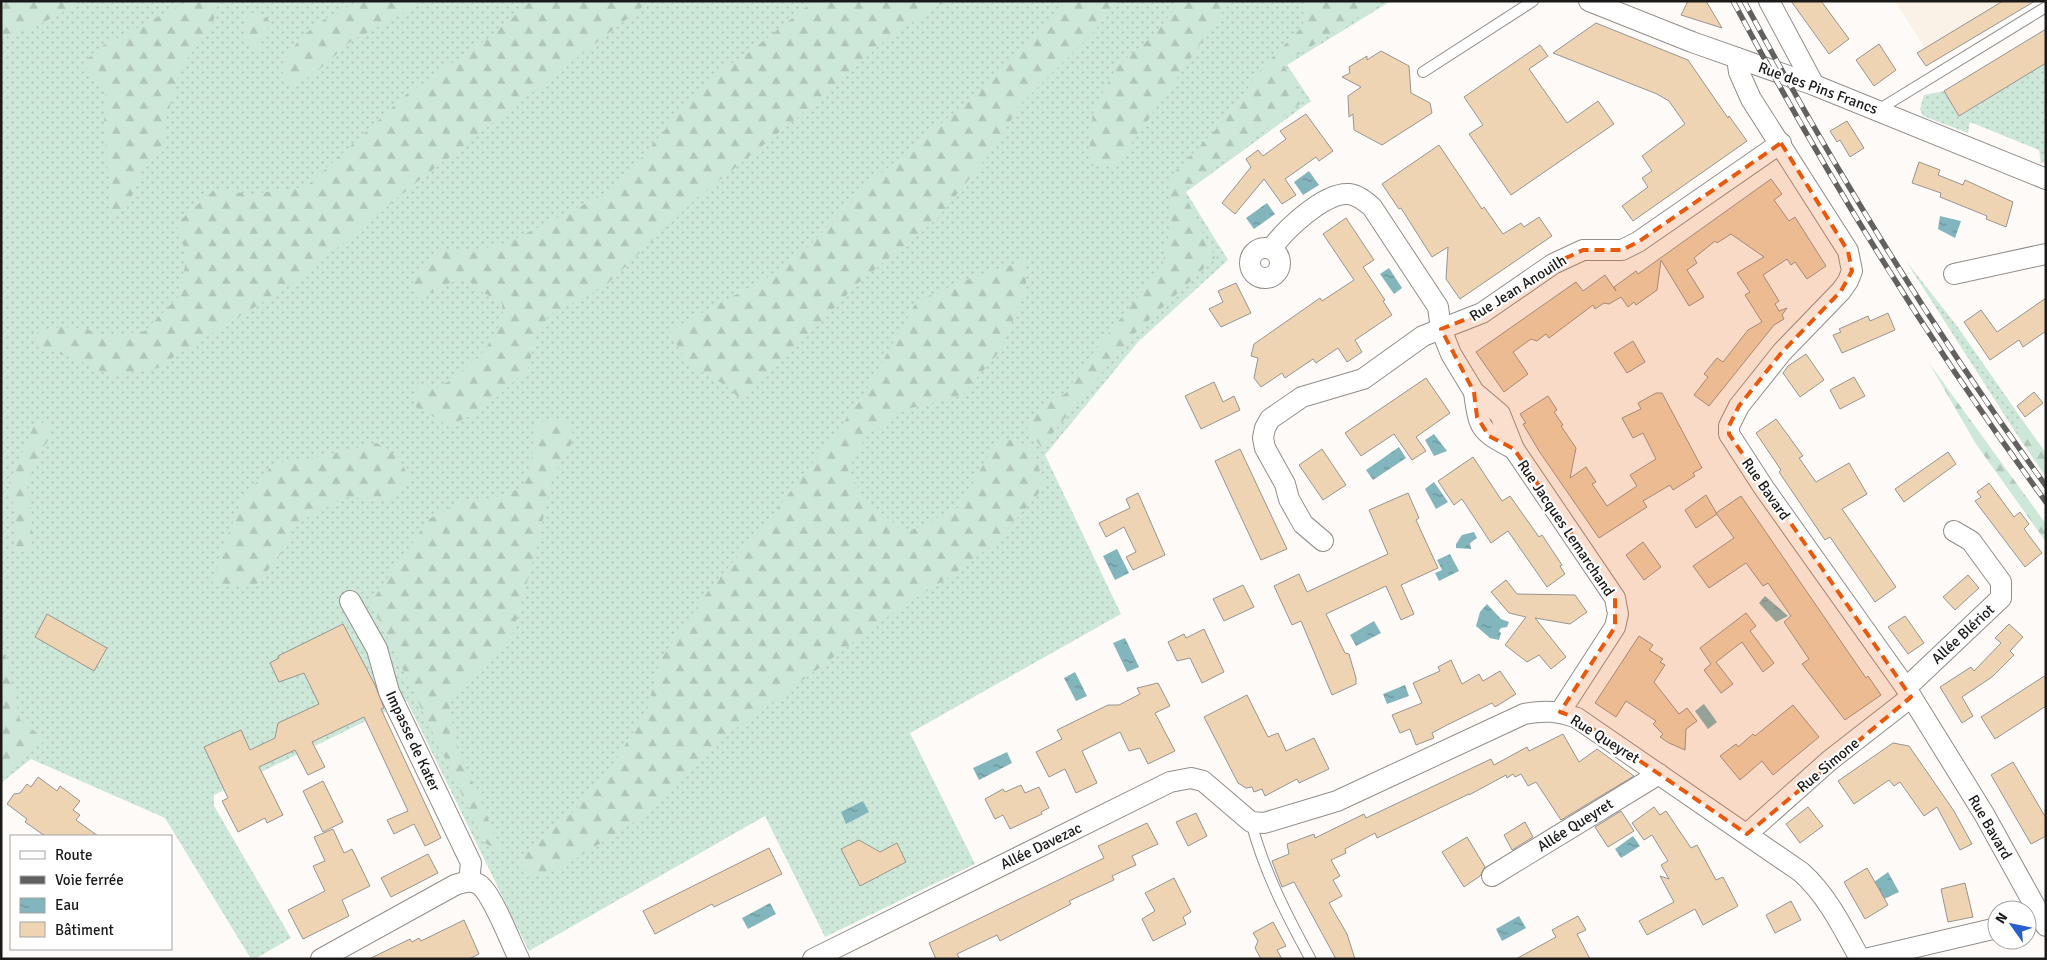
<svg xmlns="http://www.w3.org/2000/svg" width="2047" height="960" font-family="Signika,sans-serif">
<defs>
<pattern id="grass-dots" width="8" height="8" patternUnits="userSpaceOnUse" patternTransform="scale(1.25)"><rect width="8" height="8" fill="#cde7d8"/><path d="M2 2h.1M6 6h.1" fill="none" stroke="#afc6b9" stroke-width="1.8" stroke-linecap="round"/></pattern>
<pattern id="forest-firs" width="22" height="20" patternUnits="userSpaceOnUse" patternTransform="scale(1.25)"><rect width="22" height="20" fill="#cde7d8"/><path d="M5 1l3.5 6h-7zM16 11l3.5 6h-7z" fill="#afc6b9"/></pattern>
<pattern id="water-ripples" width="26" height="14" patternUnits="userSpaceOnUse" patternTransform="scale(1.25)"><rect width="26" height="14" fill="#83b5bc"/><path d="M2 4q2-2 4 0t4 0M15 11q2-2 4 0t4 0" fill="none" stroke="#6a9298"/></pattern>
</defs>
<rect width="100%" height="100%" fill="#fefaf7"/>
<!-- built -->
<path fill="#faf2e7" d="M1895,1h108l-78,47z"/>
<!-- grass -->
<g fill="url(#grass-dots)">
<path d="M1,1h1390l-104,64 24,36 -125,91 42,68 -90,82 -93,113 76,159 -211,119 65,131 -150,73 -60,-121 -236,135 -122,-250 -193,94v11l77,132 -36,21h-4l-86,-141 -134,-59 -30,24z"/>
<path d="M2046,63v98l-5,2 -2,-13 -69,-28 -2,11 -45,-17 -3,-7 4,-14 20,-4 15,25z"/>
<path d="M1906,261l51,65 64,92 -5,15z"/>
</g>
<!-- forest -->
<g fill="url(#forest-firs)">
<path d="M1,1h84l-47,24 -37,13z"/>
<path d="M189,1h25l4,3 -7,25 -29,36 -15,51 -5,35 -19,18 -16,39 -15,9 -8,-91 2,-38 -23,-24 17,-17z"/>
<path d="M360,1h58l-15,12 -53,29 -39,35 -22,9 -9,-19 21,-30 22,-17z"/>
<path d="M531,1h119l-233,181 -120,99 -144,89 -44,5 -34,-16 -38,-12v-15l23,-5 27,2 17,8 41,-6 34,-35 8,-40 -11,-32 38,-34 38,4 54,-7 102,-94 78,-53z"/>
<path d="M814,1h132l-57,36 -87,77 -106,85 -92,88 -55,28 -13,21 -8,33 -46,41 -33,16 -34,-20 2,-23 16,6 21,-10 31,-29 18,-31 -1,-16 -23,-13 -14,-13 -23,9 -23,14 -9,-13 13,-20 22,-18 26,1 32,-5 112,-56 92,-109 41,-27z"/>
<path d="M1063,1h55l-26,33 -72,71 -25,42 -58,72 -80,65 -69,72 -49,42 -12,-12 -38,-21 -20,-34 99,-54 40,-30 65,-67 95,-79 74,-69z"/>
<path d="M1181,1h49l-113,164 -29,1 5,-55 24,-45 35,-29z"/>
<path d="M1304,1h80l-101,63 21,37 -121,90 32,67 -81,76 -93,113 -16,-23 28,-25 12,-5 33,-48 64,-78 8,-42v-49l50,-52 44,-59 39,-40z"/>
<path d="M248,12l16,3 7,8 -11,20 -2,11c-18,-13 -14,-21 -10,-42z"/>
<path d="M1026,260v30l-26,61 -39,45 -54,13 -41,27 -18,34 16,28 41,35 53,-25 42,-72 32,12 13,38 -49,56 -38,29 -68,44 -106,79 -70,50 -69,71 -87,55 -34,8 -3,-20 54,-48 28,-31 44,-68 13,-51 54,-77 40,-44 106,-138 57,-100 46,-20z"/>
<path d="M1929,363l117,161v18l-70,-98z"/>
<path d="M563,417l12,20 -23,42 -15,67 -26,94 -63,59 10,53 24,51 18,48 -15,-8 -114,-241 58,-83 32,-17 37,-5 25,-10 9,-30 2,-33z"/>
<path d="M2021,418l25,35v24l-30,-44z"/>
<path d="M37,419l12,8 2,9 -17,26 -7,27 5,27v34l-16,3 -1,-37 -6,-34z"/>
<path d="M377,443l21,14 12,22 -22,21 -42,-3 -49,26 -17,32 -26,32 -42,-1 10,-37 22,-54 31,-32 35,-4z"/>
<path d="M1,635l19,85 26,20 -45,36z"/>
</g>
<!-- water -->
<g fill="url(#water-ripples)">
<path d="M1309,171l10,14 -16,10 -9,-13z"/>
<path d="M1267,203l8,11 -21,15 -8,-11z"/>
<path d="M1940,216l21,5 -6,17 -17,-9z"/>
<path d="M1389,268l13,20 -8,6 -14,-20z"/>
<path d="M1434,434l13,17 -13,5 -9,-16z"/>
<path d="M1399,447l7,11 -33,22 -7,-10z"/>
<path d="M1434,482l14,20 -12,7 -11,-20z"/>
<path d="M1474,532l3,6 -7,5 1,6 -15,-1v-4l6,-9z"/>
<path d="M1117,549l12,24 -14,7 -12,-24z"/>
<path d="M1450,554l9,17 -20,10 -4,-8 7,-3 -5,-10z"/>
<path d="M1765,596l23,20 -12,6 -17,-19z"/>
<path d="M1487,604l14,15 8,3 -2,5 -6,1 -2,3 2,2 -2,7 -9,-2 -14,-12 4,-14z"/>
<path d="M1374,621l7,12 -25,13 -6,-11z"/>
<path d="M1125,638l14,29 -12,5 -14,-29z"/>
<path d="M1075,672l12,24 -11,5 -12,-23z"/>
<path d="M1405,685l4,11 -22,8 -4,-10z"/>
<path d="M1704,704l13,18 -9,7 -13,-18z"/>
<path d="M1007,752l5,11 -33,17 -6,-12z"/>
<path d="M863,801l6,11 -23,12 -5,-12z"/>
<path d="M1633,836l7,10 -19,12 -6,-9z"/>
<path d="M1888,872l11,20 -15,7 -10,-17z"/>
<path d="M770,903l6,11 -28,15 -6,-11z"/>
<path d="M1519,916l7,12 -24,13 -6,-12z"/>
</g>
<!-- building -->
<g fill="#efd4b3" stroke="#979491">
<path d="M1688,1h18l16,27 -41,-13z"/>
<path d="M1791,1h30l28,38 -20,15z"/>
<path d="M2003,1h32l-109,65 -9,-13z"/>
<path d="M1596,23l92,37 40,58 1,-2 18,25 -114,80 -11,-15 26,-19 -6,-9 10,-7 -10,-15 43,-32 -16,-23 -12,-7 -104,-41z"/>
<path d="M2046,29v34l-87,53 -15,-25z"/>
<path d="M1879,44l17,26 -22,16 -18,-26z"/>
<path d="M1540,45l8,11 -19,13 38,54 31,-22 16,23 -103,71 -42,-61 14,-9 -19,-28z"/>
<path d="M1381,51l28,15 2,27 19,10 2,10 -50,32 -28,-15 -1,-16 -4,3 -1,-21 13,-9 -19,-10 8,-4 -1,-6 18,-11v4z"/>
<path d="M1306,114l27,37 -14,10 -3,-4 -31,22 11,16 -14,9 -18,-25 -29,35 -13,-11 29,-36 -5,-8 12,-9 5,6 23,-17 -6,-8z"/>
<path d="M1847,121l17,27 -14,9 -10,-17 -3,2 -7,-11z"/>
<path d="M1439,145l43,64 2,-2 19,27 18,-11 3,4 15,-10 13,19 -92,63 -14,-20 2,-32 -16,10 -31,-49 -2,1 -17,-25z"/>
<path d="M1919,162l21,8 -2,5 25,10 2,-5 48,22 -7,25 -20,-8 1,-3 -47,-19 1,-4 -29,-10z"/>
<path d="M1771,179l11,15 -8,6 15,21 6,-4 31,49 -19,13 -12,-17 -4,3 -4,-6 -24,16 16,26 -4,3 4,7 8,-3 -5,7 2,4 -10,6 -65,81 -15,-11 14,-18 -4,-3 13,-16 6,4 25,-32 14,-8 -17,-27 5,-3 -13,-19 27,-16 -33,-23 -14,9 -2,-2 -21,17 3,5 -10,7 17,27 -15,9 -28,-46 -4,30 -21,15 -2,-3 -6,5 -7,-10 -12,7 -5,-1 -9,6 -2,-4 -44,33 -3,-4 -9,7 -6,-2 -18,13 15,22 -24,18 -28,-40 100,-70 7,9 22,-16 11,16 -2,-4 22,-16 2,3z"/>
<path d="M1346,218l28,42 -11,7 22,33 -2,1 9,14 -37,25 7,12 -15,10 -9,-14 -22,15 -3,-4 -28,19 -3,-5 -21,14 -7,-9 4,-20 -7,-2 3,-12 66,-46 2,3 32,-21 -31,-46z"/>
<path d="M1236,283l15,30 -30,14 -12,-18 14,-7 -5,-11z"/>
<path d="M2046,298v33l-23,16 -4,-7 -29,20 -26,-38 17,-12 16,22z"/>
<path d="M1888,313l7,17 -53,23 -9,-18 8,-3 -2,-3 29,-13 2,5z"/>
<path d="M1633,341l12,21 -18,11 -13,-20z"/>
<path d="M1806,354l18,26 -24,17 -17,-24 5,-7z"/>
<path d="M1854,377l11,19 -25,13 -10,-19z"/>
<path d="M1426,378l24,35 -34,24 10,14 -14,9 -18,-26 -33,22 -16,-23z"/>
<path d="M1214,382l9,20 11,-6 6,14 -39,19 -16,-33z"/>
<path d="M2034,392l9,11 -18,14 -8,-11z"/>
<path d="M1656,393h6l40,75 -9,5 2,3 -22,14 -3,-5 -27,16 4,6 -48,31 -60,-87 -16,-27 3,-1 -6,-9 28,-18 9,14 -3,2 9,13 -2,1 15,22 -6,30 16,-11 10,15 -4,2 15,22 30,-20 -7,-11 26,-16 -13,-26 -10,5 -11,-20 19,-9 -3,-6z"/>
<path d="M1776,419l27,37 -4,2 17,24 33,-19 18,31 -25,15 54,78 -21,15 -45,-65 -5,3 -46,-68 2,-2 -25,-37z"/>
<path d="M1240,449l47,100 -26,11 -46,-99z"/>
<path d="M1322,449l24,36 -23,15 -24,-35z"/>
<path d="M1948,452l8,12 -52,38 -9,-13z"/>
<path d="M1473,457l29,44 8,-5 29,41 3,-2 20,30 -2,1 5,8 -18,13 -39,-56 -17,12 -29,-44 -8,6 -16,-24z"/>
<path d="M1989,483l25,34 6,-5 9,12 -5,5 18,24 -17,14 -50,-66 6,-4 -4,-5z"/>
<path d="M1138,493l27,62 -32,15 -7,-13 10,-5 -12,-25 -18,10 -7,-14 31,-15 -4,-9z"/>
<path d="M1408,493l11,25 -3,2 22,48 -37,17 13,29 -13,6 -15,-34 -60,28 19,39 4,1 7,24v6l-24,11 -31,-74 -9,4 -18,-39 25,-12 8,18 81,-38 -19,-44z"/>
<path d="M1706,495l11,19 -21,14 -11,-18z"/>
<path d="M1741,496l125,182 2,-2 13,19 -36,25 -43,-56 7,-5 -25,-37 7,-6 -23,-33 -5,3 -17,-23 -37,25 -16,-22 41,-28 -18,-25z"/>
<path d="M1643,542l18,25 -17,13 -18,-25z"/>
<path d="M1968,575l11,13 -24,22 -12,-13z"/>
<path d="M1506,580l11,14 58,1 12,17 -17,12 -35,-6 31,39 -15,12 -12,-14 -12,7 -22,-17 21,-28 -17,-4 -18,-21z"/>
<path d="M1243,585l11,22 -30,14 -11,-22z"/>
<path d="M1746,613l10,13 -6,5 24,32 -11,9 -21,-30 -26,20 17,22 -12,9 -17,-23 7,-6 -11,-16z"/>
<path d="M47,614l60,34 -13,23 -59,-34z"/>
<path d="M1905,616l19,27 -16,11 -20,-27z"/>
<path d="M343,624l32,61 9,23 -3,1 60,129 -16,8 -11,-22 -20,10 -7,-14 21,-9 -44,-94 -52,25 13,25 -17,8 -13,-25 -36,17 24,48 -16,8 -2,-5 -27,14 -16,-31 6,-3 -24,-51 37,-17 9,20 25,-12 3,-15 41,-19 -15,-31 -25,9 -9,-19 9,-5 -1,-2z"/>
<path d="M2009,624l14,13 -13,14 4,4 -22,22 -30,20 11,19 -11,7 -22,-36 31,-20 3,4 27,-28 -6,-5z"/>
<path d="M1204,629l20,43 -22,11 -12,-25 -13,3 -9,-19 16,-8 2,4z"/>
<path d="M1639,636l14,9 -4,5 14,9 -3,3 5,3 -11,17 25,32 8,-6 10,13 -11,8 -1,21 -16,-7 -9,-6 3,-3 -10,-10 3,-3 -30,-20 -10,16 -21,-14z"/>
<path d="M1451,660l11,24 17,-10 4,7 17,-10 16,23 -21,13 -3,-4 -45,22 -15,8 2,5 -18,7 -6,-16 -10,4 -8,-18 30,-12 -9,-20 27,-12 -2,-4z"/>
<path d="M2046,675v31l-51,33 -14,-22z"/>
<path d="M1158,683l12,23 -15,7 20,38 -27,13 -8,-16 -11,3 -9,-19 -38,19 15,32 -21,10 -11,-24 -16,8 -13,-25 26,-13 -5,-9 51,-25h11l21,-11 -3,-6z"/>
<path d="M1247,695l21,42 10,-4 8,18 28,-13 15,31 -30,14 -2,-4 -32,17 -3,-7 -8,3 -2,-5 -6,1 -8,-5 -34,-66z"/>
<path d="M1793,705l26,32 -46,38 -11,-14 -22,19 -20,-24 16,-12 2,3 15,-13 2,2z"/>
<path d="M1563,734l16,28 18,-13 37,27 -73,44 -25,-38 -8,4 -7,-12 -6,3 -2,-3 -6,4 -1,-3 -37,20v-1l-92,44 -2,-5 -30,16 1,4 -15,7 9,16 -7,4 9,16 -13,7 18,31 8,25h-19l-42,-77 -12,5 -10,-26 17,-7 -2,-10 27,-10 1,4 49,-24 2,4 125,-59 3,6 33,-18 2,4z"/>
<path d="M1893,743l16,3 45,65 18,33 -12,6 -23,-43 -13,9 -24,-34 -6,4 -5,-6 -35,24 -16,-23z"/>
<path d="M2013,762l33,56v18l-15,8 -40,-69z"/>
<path d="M38,777l19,14 3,-5 20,15 -7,9 7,5 -4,5 22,16h-53l-20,-14 2,-3 -20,-15 7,-10 6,-1 7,-9 4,3z"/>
<path d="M323,781l20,41 -20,10 -20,-41z"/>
<path d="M1021,785l4,8 14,-6 10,21 -8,4 1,2 -32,15 -7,-14 -8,4 -10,-20 18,-10 2,3z"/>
<path d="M1654,807l6,8 6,-4 25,37 6,-3 19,35 7,-3 15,29 -35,19 -8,-16 -48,26 -8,-14 35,-19 -14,-26 9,3 -8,-14 7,-4 -16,-26 -8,5 -12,-17z"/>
<path d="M1808,807l15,19 -23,17 -14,-19z"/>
<path d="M1621,811l13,20 -26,16 -13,-20z"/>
<path d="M1196,813l11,23 -19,10 -12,-24z"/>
<path d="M1525,822l8,15 -21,13 -8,-15z"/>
<path d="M1147,823l11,21 -26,12 4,9 -24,11 2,4 -45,21 2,3 -71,37 -3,-6 -40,19 3,5h-24l-7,-16 175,-85 -6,-12z"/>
<path d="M333,829l11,24 8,-4 18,37 -28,14 7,16 -46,23 -15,-29 37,-19 -12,-25 12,-5 -11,-24z"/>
<path d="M1467,837l18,30 -5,9 -16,11 -22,-35z"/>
<path d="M859,840l21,12 17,-9 9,19 -46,24 -19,-37z"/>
<path d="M769,848l13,26 -68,33 -2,-3 -57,30 -12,-23z"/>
<path d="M428,854l10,19 -47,24 -10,-19z"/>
<path d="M1867,868l21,37 -23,14 -21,-37z"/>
<path d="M1174,878l17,34 -8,5 3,7 -33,17 -11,-22 13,-8 -10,-18z"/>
<path d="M1965,883l8,34 -25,5 -7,-33z"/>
<path d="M1791,901l10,19 -26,13 -9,-18z"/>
<path d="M1578,916l8,14 -9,4 13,25h-74l40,-22 -4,-7z"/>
<path d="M464,920l15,34 -10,5h-100l41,-20 2,3 7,-4 2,3z"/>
<path d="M1273,922l13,24 -9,4 5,9h-21l-6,-11 3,-7 -5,-8z"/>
</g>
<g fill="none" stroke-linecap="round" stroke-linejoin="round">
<!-- service casing -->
<g stroke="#918e8a" stroke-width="12">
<g id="service">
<path d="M1423,72l110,-71"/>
<path d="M1878,110l168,-103"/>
<path d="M1251,822c13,49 35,92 59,136"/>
</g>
</g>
<!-- minor casing -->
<g stroke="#918e8a" stroke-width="22">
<g id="minor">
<path d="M1589,1l103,41 122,43 232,94"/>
<path d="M1769,1l45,84"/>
<path d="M1737,58l2,14 12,27 97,152 4,20 -4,10 -7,10 -59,61 -43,54 -10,20v8l35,54 142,200 78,126 62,112"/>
<circle cx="1265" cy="263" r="15"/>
<path d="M1271,249c14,-19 53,-57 78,-55 9,1 16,7 23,13l66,100 3,22 10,25 23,38 26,22 14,35 101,149 3,16 -3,13 -55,85"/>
<path d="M1954,274l92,-20"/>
<path d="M1474,392c5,38 6,39 40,57"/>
<path d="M1323,541l-20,-17 -14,-25 -4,-15 -20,-36 -2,-10 2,-10 5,-9 32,-22 61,-18 60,-43 59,-23 71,-49 30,-14h39l16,-8 143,-99"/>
<path d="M350,601l27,48 12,43 82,171 -2,18"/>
<path d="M1906,688l95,-90v-16l-30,-41 -17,-10"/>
<path d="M1747,834l82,-73 82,-64"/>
<path d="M1492,876l167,-102"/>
<path d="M321,959l134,-74c9,-3 18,-6 26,1 13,12 29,55 38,73"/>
<path d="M813,959l357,-177 21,-4 12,3 48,41 13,1 73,-22 187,-87c21,-4 34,-3 53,4l224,154c26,23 42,56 59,87"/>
<path d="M1865,959l132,-31"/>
</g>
</g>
<!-- service -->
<use href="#service" stroke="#fff" stroke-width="10"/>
<!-- minor -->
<use href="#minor" stroke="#fff" stroke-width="20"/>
<!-- rail casing -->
<g stroke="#636160" stroke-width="5.5">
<g id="rail">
<path d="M1733,1c93,174 196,342 313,501"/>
<path d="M1744,1c90,168 190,331 302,485"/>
</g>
</g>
<!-- rail -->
<use href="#rail" stroke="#fff" stroke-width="4" stroke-dasharray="11" stroke-linecap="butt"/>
</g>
<!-- marked area -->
<path fill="#e8590c" fill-opacity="0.2" stroke="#e8590c" stroke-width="4" stroke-dasharray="10 6" stroke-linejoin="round" d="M1781,143l67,108 4,20 -11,20 -59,61 -43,54 -10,20v8l182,263 -164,137 -170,-116 -17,-6 55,-85v-29l-101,-149 -25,-13 -12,-19 -3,-25 -33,-63 41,-16 71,-49 30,-14h39l16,-8z"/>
<g text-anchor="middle" stroke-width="4.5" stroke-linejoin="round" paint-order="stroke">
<!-- street labels -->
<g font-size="15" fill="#1b1a19" stroke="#fff">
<text transform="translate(1818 88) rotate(20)" y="5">Rue des Pins Francs</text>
<text transform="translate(1518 288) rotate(-32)" y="5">Rue Jean Anouilh</text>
<text transform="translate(1766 489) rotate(55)" y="5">Rue Bavard</text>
<text transform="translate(1566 528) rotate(56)" y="5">Rue Jacques Lemarchand</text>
<text transform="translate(1963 634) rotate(-43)" y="5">Allée Blériot</text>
<text transform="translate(1605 739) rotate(32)" y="5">Rue Queyret</text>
<text transform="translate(413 741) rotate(65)" y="5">Impasse de Kater</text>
<text transform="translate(1828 765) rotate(-40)" y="5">Rue Simone</text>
<text transform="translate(1575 825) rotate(-32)" y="5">Allée Queyret</text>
<text transform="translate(1990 827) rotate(60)" y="5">Rue Bavard</text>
<text transform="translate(1041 846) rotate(-26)" y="5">Allée Davezac</text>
</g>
</g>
<!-- border -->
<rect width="2047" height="960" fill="none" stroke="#1b1a19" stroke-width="5"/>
<!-- legend -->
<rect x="10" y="835" width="162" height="115" fill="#ffffff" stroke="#a4a3a3"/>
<rect x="20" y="851" width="25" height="8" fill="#ffffff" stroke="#a4a3a3"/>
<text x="55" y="860" font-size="15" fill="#1b1a19">Route</text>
<rect x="20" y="876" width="25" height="8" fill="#636160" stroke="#a4a3a3"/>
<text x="55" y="885" font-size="15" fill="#1b1a19">Voie ferrée</text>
<rect x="20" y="898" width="25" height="15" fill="url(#water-ripples)" stroke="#a4a3a3"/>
<text x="55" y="910" font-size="15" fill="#1b1a19">Eau</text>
<rect x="20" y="922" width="25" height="15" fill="#efd4b3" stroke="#a4a3a3"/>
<text x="55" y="935" font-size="15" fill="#1b1a19">Bâtiment</text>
<!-- north arrow -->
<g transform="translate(2012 925) rotate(303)"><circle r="24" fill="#ffffff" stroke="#a4a3a3"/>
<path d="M0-4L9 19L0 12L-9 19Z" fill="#2760cd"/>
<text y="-8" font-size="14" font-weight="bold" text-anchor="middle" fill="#1b1a19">N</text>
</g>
</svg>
